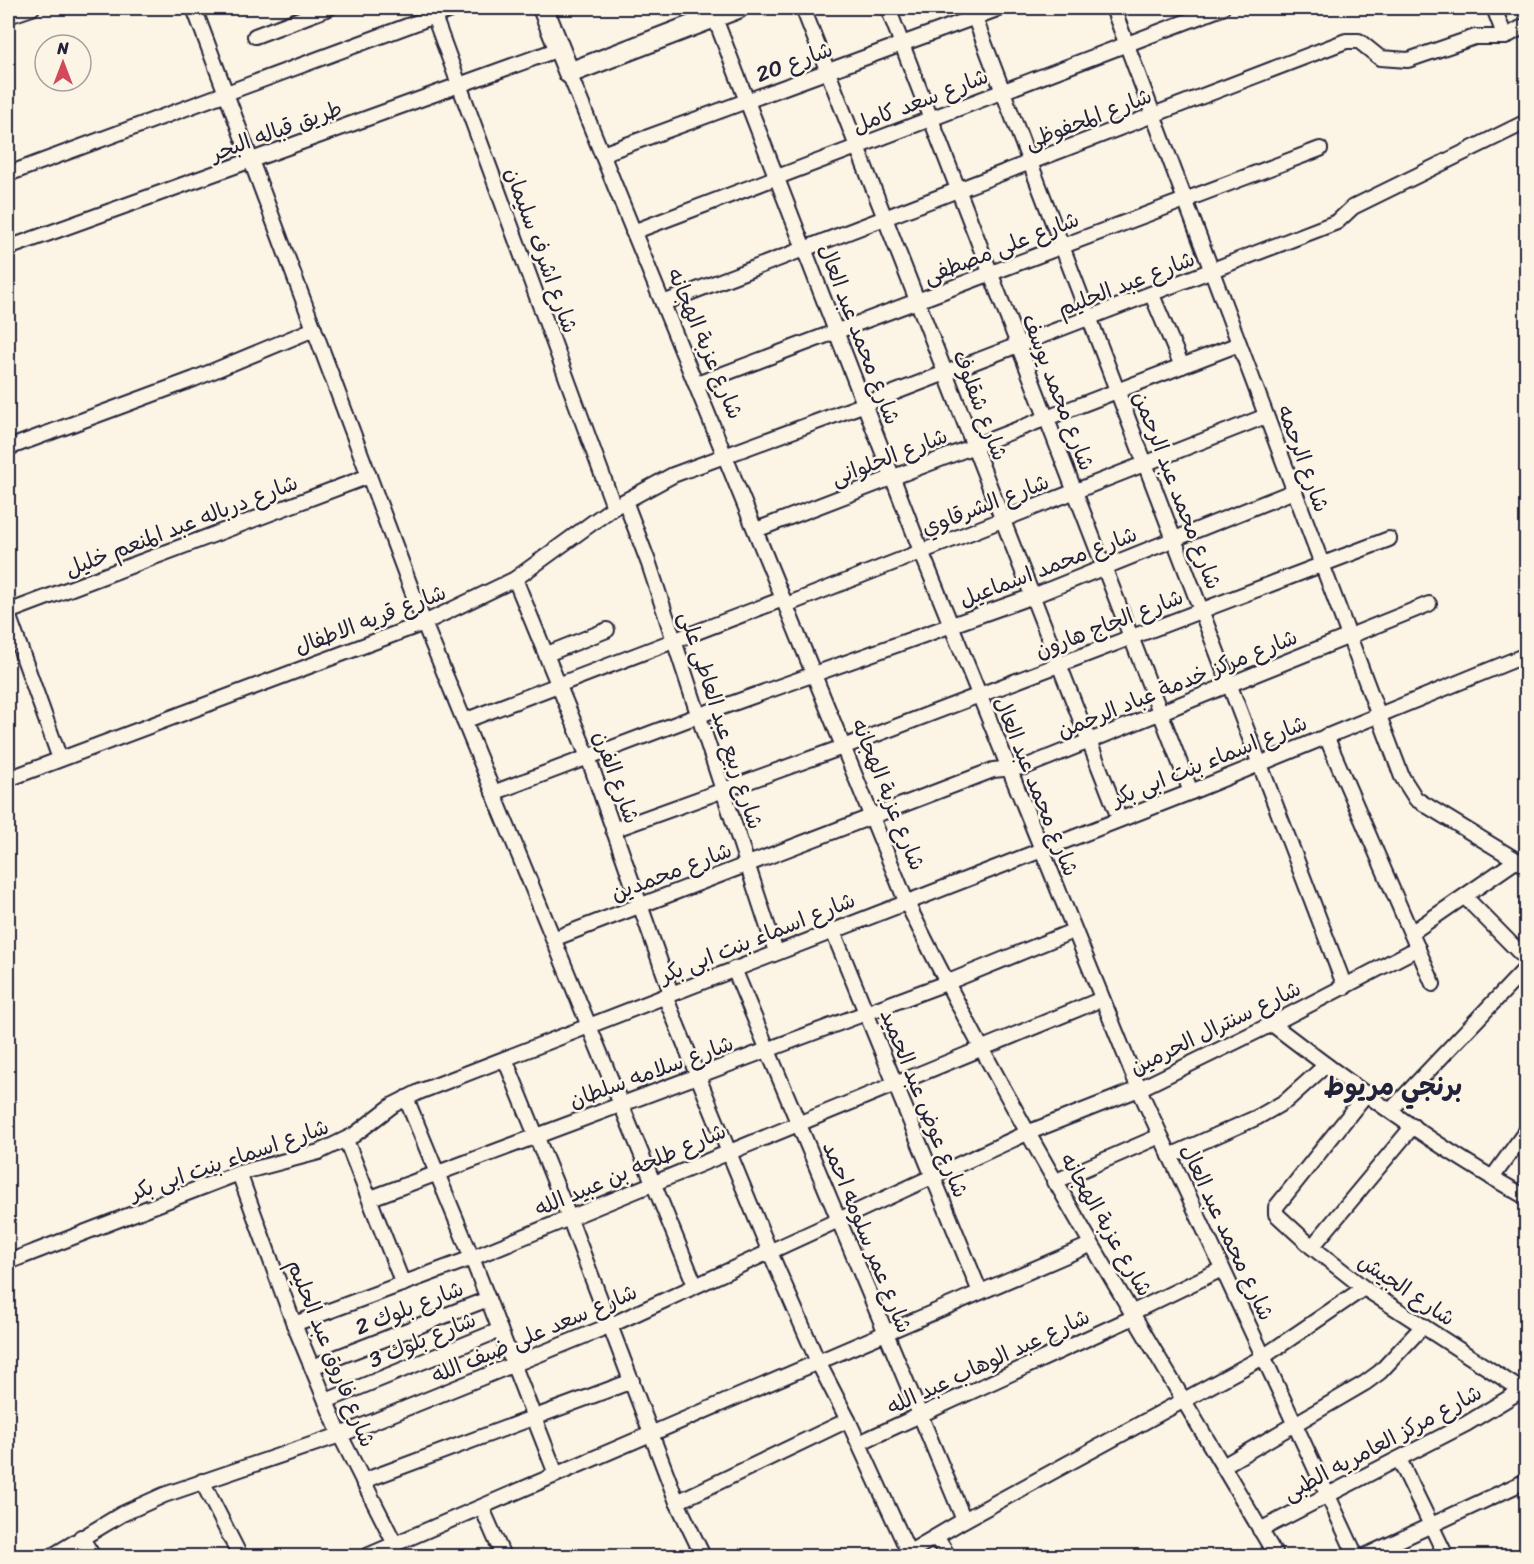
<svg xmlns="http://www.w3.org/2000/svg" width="1534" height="1564" font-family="Sriracha,'Playpen Sans Arabic',sans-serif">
<rect width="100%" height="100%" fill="#fcf5e5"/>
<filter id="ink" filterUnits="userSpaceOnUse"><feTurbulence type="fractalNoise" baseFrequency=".0167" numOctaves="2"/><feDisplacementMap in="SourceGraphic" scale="12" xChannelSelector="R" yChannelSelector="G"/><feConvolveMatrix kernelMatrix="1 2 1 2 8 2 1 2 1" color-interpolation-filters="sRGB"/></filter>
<g filter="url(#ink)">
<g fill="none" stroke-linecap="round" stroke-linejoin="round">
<!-- street casing -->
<g stroke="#22223b" stroke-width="18">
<g id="street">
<path d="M194,8l230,615 271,662"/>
<path d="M431,8l183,499"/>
<path d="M711,8l210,543 218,538 217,467"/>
<path d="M803,8l316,810"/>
<path d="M888,8l303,784"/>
<path d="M971,8l374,979"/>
<path d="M1113,8l289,769 14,22 110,67"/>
<path d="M1494,8l11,29"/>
<path d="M8,16l24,-8"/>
<path d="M255,36l74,-28"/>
<path d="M569,73l337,828c110,226 243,439 370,655"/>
<path d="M602,154l398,-146"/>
<path d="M8,174l448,-166"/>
<path d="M633,232l589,-224"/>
<path d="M8,248l551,-199"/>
<path d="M1152,295l30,71"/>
<path d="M663,303l683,-262h13l21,17 28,2 67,-23h30l21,-12"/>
<path d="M697,384l623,-235"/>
<path d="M8,448l186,-69 120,-50"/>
<path d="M625,501l24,63 127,388"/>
<path d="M756,530l483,-186"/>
<path d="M515,579l73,178 83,236"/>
<path d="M786,605l480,-189"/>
<path d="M8,612l361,-136"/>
<path d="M8,614l52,145"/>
<path d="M547,654l60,-24"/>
<path d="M464,721l319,-122"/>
<path d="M1326,736l107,248"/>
<path d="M8,779l416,-156 91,-44 99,-72 59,-32 192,-71 472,-182 16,-15 173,-85"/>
<path d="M493,793l204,-77 336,-120 261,-105"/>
<path d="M613,830l230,-83 546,-208"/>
<path d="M1465,897l61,62"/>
<path d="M832,929l148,363"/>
<path d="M1411,933l106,-73"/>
<path d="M553,939l440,-169 32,-3 404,-163"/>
<path d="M734,969l230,551"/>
<path d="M665,996l104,254 49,112 30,58 61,133"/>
<path d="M1272,1024c81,62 165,124 254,173"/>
<path d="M505,1059l64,158 108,285 26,54"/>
<path d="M1367,1093l-91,114v7l36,33 52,41 162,105"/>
<path d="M406,1098l66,160 84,216"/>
<path d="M1391,1110l135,-142"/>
<path d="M346,1140l57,144"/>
<path d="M1170,1156l88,-39 28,-16 40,-36"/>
<path d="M239,1173l55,151 46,111 55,109"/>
<path d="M1492,1178l34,-47"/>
<path d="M1054,1182l106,-46"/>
<path d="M371,1198l575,-215 127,-52"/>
<path d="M1312,1247l101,-121"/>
<path d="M8,1262l231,-89 80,-21 35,-17 39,-30 26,-13 772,-300 335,-137"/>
<path d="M1131,1313l91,-44"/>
<path d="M294,1324l178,-66 630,-259"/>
<path d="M312,1367l176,-68"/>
<path d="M326,1401l174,-71"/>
<path d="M859,1443l275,-126"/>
<path d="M1399,1459l47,97"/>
<path d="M1223,1466l142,-83 15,-11 43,-46"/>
<path d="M202,1481l38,75"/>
<path d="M363,1481l269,-100"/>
<path d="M677,1502l171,-82"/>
<path d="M482,1508l21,48"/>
<path d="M1260,1530l206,-106 56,-34"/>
<path d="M81,1537l12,19"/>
<path d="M937,1538l11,18"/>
<path d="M52,1556l70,-42 42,-19 176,-60 271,-110 416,-192 112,-44 133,-65 146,-76"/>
<path d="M367,1556l723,-311"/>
<path d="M903,1556l61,-36 299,-163 101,-69"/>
<path d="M1365,1556l161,-75"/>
</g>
</g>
<!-- secondary casing -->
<g stroke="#22223b" stroke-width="24">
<path id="secondary" d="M543,8l26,65 169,-65"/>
</g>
<!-- street -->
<use href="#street" stroke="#fcf5e5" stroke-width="14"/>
<!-- secondary -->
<use href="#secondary" stroke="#fcf5e5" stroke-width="20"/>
</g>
</g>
<g text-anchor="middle" stroke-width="5" stroke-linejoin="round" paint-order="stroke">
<!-- street labels -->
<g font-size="22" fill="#22223b" stroke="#fcf5e5">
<text transform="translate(794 61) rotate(-20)" y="8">شارع 20</text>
<text transform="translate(920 100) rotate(-21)" y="8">شارع سعد كامل</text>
<text transform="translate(1088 118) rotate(-21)" y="8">شارع المحفوظى</text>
<text transform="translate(276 130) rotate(-20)" y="8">طريق قباله البحر</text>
<text transform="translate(1001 247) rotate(-21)" y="8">شارع على مصطفى</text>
<text transform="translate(542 250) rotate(70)" y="8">شارع اشرف سليمان</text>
<text transform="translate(1126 283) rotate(-21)" y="8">شارع عبد الحليم</text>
<text transform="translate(860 334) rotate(69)" y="8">شارع محمد عبد العال</text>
<text transform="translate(706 343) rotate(67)" y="8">شارع عزبة الهجانه</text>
<text transform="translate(1059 392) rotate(69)" y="8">شارع محمد يوسف</text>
<text transform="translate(981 405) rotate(69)" y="8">شارع شقلوف</text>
<text transform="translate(889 456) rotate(-21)" y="8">شارع الحلوانى</text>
<text transform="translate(1304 458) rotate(70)" y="8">شارع الرحمه</text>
<text transform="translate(1178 490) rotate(69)" y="8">شارع محمد عبد الرحمن</text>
<text transform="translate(985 504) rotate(-21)" y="8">شارع الشرقاوي</text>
<text transform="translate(181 525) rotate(-21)" y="8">شارع درباله عبد المنعم خليل</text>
<text transform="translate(1048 566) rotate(-21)" y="8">شارع محمد اسماعيل</text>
<text transform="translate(370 619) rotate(-21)" y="8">شارع قريه الاطفال</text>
<text transform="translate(1109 623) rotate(-21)" y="8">شارع الحاج هارون</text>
<text transform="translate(1177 683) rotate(-22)" y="8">شارع مركز خدمة عباد الرحمن</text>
<text transform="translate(722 720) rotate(72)" y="8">شارع ربيع عبد العاطى على</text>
<text transform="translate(1209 760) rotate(-22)" y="8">شارع اسماء بنت ابى بكر</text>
<text transform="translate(617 777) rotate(70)" y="8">شارع الفرن</text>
<text transform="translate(1037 786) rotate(68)" y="8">شارع محمد عبد العال</text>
<text transform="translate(889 794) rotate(68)" y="8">شارع عزبة الهجانه</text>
<text transform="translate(671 871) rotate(-21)" y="8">شارع محمدين</text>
<text transform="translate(757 937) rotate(-22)" y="8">شارع اسماء بنت ابى بكر</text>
<text transform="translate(1215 1027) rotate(-26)" y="8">شارع سنترال الحرمين</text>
<text transform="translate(651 1071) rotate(-20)" y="8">شارع سلامه سلطان</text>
<text transform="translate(925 1103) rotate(68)" y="8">شارع عوض عبد الحميد</text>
<text transform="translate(229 1159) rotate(-19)" y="8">شارع اسماء بنت ابى بكر</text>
<text transform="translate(630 1169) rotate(-23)" y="8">شارع طلحه بن عبيد الله</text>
<text transform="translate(1107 1224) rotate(60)" y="8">شارع عزبة الهجانه</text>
<text transform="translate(1228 1232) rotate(65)" y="8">شارع محمد عبد العال</text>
<text transform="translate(868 1237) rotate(68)" y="8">شارع عمر سلومه احمد</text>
<text transform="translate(1407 1289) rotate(34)" y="8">شارع الجيش</text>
<text transform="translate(409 1307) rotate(-21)" y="8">شارع بلوك 2</text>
<text transform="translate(534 1333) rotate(-23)" y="8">شارع سعد على ضيف الله</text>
<text transform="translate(422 1339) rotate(-22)" y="8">شارع بلوك 3</text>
<text transform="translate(332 1353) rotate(68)" y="8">شارع فاروق عبد الحليم</text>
<text transform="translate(988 1361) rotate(-25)" y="8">شارع عبد الوهاب عبد الله</text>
<text transform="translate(1382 1442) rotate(-28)" y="8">شارع مركز العامريه الطبى</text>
</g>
<!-- quarter labels -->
<g font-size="26" font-weight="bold" fill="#22223b" stroke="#fcf5e5">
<text x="1393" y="1095">برنجي مريوط</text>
</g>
</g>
<!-- margin -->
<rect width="1534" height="1564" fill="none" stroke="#fcf5e5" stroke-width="30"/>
<rect x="15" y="15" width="1504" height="1534" fill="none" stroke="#22223b" stroke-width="2" filter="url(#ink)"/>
<!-- north arrow -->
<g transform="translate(63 63)"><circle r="28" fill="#fcf5e5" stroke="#a5a1a1" stroke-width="1.5"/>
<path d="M0-4.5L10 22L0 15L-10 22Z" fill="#d1495b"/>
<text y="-9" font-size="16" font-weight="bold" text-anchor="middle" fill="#22223b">N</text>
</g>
</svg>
